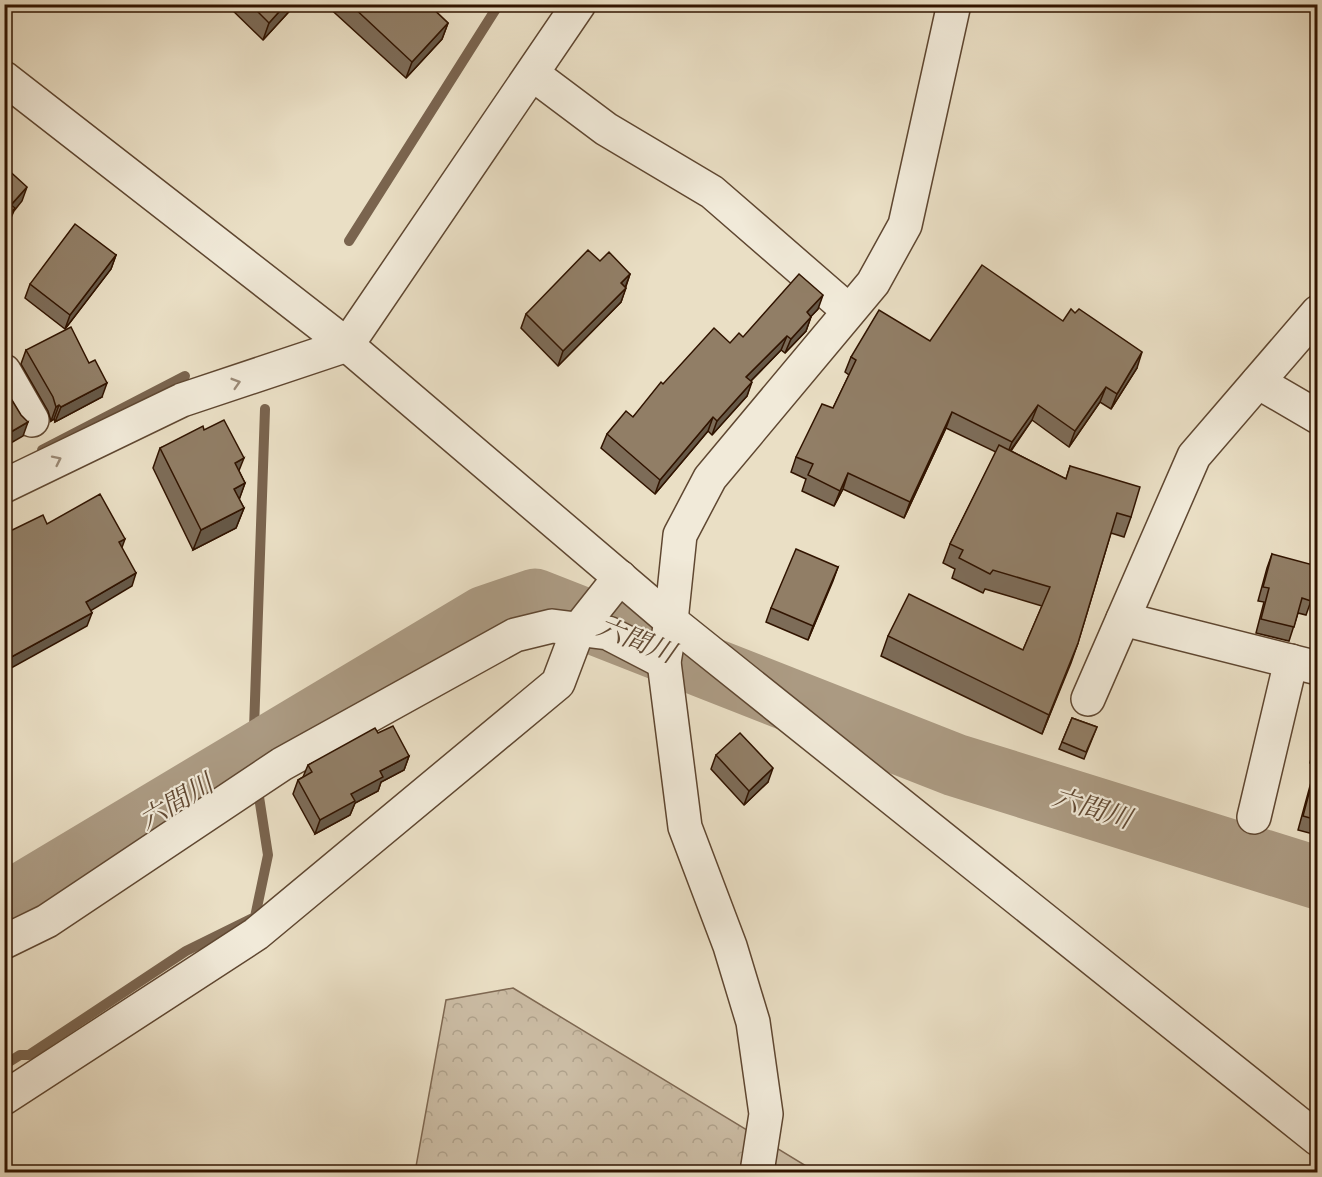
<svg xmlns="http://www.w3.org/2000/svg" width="1322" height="1177" font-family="'IM FELL Double Pica','Noto Serif JP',serif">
<defs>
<pattern id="forest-crowns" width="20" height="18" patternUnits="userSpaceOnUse" patternTransform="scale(1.5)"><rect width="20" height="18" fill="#cbbca4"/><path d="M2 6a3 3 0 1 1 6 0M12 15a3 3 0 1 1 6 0" fill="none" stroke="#afa18b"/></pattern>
</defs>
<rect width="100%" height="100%" fill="#eadfc5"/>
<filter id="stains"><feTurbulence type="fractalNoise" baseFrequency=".00333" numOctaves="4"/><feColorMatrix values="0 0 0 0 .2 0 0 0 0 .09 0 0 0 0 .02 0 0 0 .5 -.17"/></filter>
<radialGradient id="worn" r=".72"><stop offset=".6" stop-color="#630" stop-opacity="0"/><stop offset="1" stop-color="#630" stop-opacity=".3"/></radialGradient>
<!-- forest -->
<path fill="url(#forest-crowns)" stroke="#7e6852" stroke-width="1.5" d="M513,988l303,184h-401l31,-172z"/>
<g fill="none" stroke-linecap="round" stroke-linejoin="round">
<!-- stream -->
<g stroke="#7a644e" stroke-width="10">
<path d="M349,241l150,-237"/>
<path d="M42,450l143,-74"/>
<path d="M4,1065l16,-10h9l157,-104 69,-34 13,-62 -15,-97 12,-349"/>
</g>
<!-- river -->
<path stroke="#ab9a82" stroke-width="63" d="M4,905l481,-288 50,-17 420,165 363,113"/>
<!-- minor casing -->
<g stroke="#5f4731" stroke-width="36">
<g id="minor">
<path d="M534,75l72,54 106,63 137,119"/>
<path d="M4,78l343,267 324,276 647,518"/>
<path d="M4,371l28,49"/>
<path d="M1258,382l60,35"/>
<path d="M4,486l178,-86 165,-55 232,-341"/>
<path d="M1123,619l195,49"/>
<path d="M1088,699l106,-243 124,-144"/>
<path d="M1254,817l37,-156"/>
<path d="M4,942l43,-21 235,-157 233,-129 37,-9 56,7 56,29"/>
<path d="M4,1098l252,-164 302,-251 20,-53 42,-53"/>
<path d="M757,1172l9,-58 -13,-92 -23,-76 -45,-119 -21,-165 7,-41 9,-86 30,-57 163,-195 32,-58 49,-221"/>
</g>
</g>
<!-- minor -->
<use href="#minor" stroke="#f1ead9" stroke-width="33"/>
</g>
<!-- wall -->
<g fill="#7d6c58" stroke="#311400" stroke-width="1.5">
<path d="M226,4h70l-33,36z"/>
<path d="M325,4h103l20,19 -6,16 -36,39z"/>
<path d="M116,255l-5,14 -46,60 -40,-31 5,-14z"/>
<path d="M600,261l30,13 -9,28 -63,64 -37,-38 5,-14z"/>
<path d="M818,309l-7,7 -5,15 -21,22 -4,-3 -30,31 -4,15 -35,39 -4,-4 -53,63 -54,-46 6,-14 26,-17 30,-33 67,-41z"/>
<path d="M1063,321l74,47 -26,41 -11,-7 -31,45 -37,-27 -21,31 55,28 4,-13 61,51 -7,20 -13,-4 -33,110 -36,91 -161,-78 7,-20 135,14 19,-44 -57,-17 -2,4 -31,-15 3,-9 -12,-6 7,-19 46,-92 -50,-24 -42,90 -61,-29 -9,17 -32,-15 4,-12 -15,-7 5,-15 37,-49 16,-33 -4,-3 6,-15 79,-16z"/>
<path d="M26,350l76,47 -47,25 -1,-3 -3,2 -3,-10 -27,-47z"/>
<path d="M204,430l35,41 6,12 -6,16 5,9 -8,20 -43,22 -40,-82 7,-20z"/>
<path d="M1272,554l39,47 -5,14 -8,-2 -9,28 -33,-8 8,-31 -6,-1 9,-33z"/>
<path d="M838,567l-30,73 -42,-18 5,-14z"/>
<path d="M1072,718l25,9 -13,32 -25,-10z"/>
<path d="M378,733l31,23 -5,14 -23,12 -3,9 -23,12 -5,12 -35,19 -22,-40 5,-14 5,-3 5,-12z"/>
<path d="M1317,734v101l-19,-5 18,-66 -6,-1z"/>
<path d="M716,755l52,27 -24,23 -33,-36z"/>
</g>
<!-- shaded-wall -->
<g fill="#665847" stroke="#311400" stroke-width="1.5">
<path d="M286,4h10l-33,36 6,-17z"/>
<path d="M448,23l-6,16 -36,39 6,-16z"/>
<path d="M27,187l-5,14 -8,10 -5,11 -5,6v-8l7,-15z"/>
<path d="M116,255l-5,14 -46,60 5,-14z"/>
<path d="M630,274l-5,14 -4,-5z"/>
<path d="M626,288l-5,14 -63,64 5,-15z"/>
<path d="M823,295l-5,14 -16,17 5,-14z"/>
<path d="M811,317l-5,14 -21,22 6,-14z"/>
<path d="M787,336l-6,14 -40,41 5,-14z"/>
<path d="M1142,352l-5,16 -26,41 6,-15z"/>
<path d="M752,382l-5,14 -35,39 5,-14z"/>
<path d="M107,383l-5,14 -47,25 6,-15z"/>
<path d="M1106,387l-6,15 -31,45 6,-16z"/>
<path d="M59,405l-5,14 -3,2 5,-14z"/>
<path d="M1038,405l-6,15 -26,37 6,-15z"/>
<path d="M952,412l-6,16 -42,90 6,-16z"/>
<path d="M713,417l-5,14 -53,63 5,-14z"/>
<path d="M28,422l-5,14 -19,11v-11z"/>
<path d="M244,458l-8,20 -1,-15z"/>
<path d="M848,473l-5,16 -9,17 6,-15z"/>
<path d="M245,483l-7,20 -4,-14z"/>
<path d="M244,508l-8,20 -43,22 8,-20z"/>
<path d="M125,539l-5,14 -1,-11z"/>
<path d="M838,567l-5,14 -25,59 5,-14z"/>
<path d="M136,573l-4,13 -50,30 4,-14z"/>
<path d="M92,613l-5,13 -83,46v-11z"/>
<path d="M1078,643l-7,20 -29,71 7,-19z"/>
<path d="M409,756l-5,14 -23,12 -3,9 -23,12 -5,12 -35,19 5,-14 31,-26 29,-23z"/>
<path d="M773,768l-5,14 -24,23 5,-14z"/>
</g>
<!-- building -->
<g fill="#917e66" stroke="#311400" stroke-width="1.5">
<path d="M250,4h36l-17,19z"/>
<path d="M350,4h78l20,19 -36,39z"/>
<path d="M4,166l23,21 -16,18 4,3 -11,12z"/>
<path d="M75,224l41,31 -46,60 -40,-31z"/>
<path d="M588,250l12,11 9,-9 21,22 -9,9 5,5 -63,63 -37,-37z"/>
<path d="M982,265l81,56 8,-12 4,4 4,-4 63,43 -25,42 -11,-7 -31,44 -37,-26 -26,37 -60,-30 -42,90 -62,-29 -8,18 -32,-16 5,-11 -17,-7 26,-53 11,4 23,-48 -5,-3 28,-47 51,31z"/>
<path d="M799,274l24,21 -16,17 4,5 -20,22 -4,-3 -41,41 6,5 -35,39 -4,-4 -53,63 -53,-46 19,-23 7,6 28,-35 2,2 51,-56 16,15 9,-10 4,4z"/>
<path d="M71,327l18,36 6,-3 12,23 -46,24 -2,-2 -3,2 -3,-10 -27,-47z"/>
<path d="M4,387l17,28 7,7 -24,14z"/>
<path d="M224,420l20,38 -9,5 10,20 -11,6 10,19 -43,22 -41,-82 43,-22 1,4z"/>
<path d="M999,445l67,34 4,-13 70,21 -9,30 -14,-4 -39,130 -29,72 -161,-79 21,-42 114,56 27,-63 -57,-17 -3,4 -31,-16 4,-8 -13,-6z"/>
<path d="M100,494l25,45 -6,3 17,31 -50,29 6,11 -88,48v-127l39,-19 4,9z"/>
<path d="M796,549l42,18 -25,59 -42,-18z"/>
<path d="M1272,554l45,12v12l-6,23 -9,-3 -8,29 -33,-8 8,-31 -6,-1z"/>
<path d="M1072,718l25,9 -11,25 -24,-10z"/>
<path d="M393,726l16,30 -29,15 3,6 -32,17 4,7 -35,19 -22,-40 14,-8 -4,-7 67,-37 3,5z"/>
<path d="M740,733l33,35 -24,23 -33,-36z"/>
<path d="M1317,739v10h-2z"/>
<path d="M1317,763v57l-14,-4z"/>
</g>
<!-- one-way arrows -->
<defs><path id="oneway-chevron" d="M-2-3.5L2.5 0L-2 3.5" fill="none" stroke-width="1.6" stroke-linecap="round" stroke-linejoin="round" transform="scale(1.5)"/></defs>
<g stroke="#9b8a77">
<use href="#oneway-chevron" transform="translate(236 383) rotate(-17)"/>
<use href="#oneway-chevron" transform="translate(57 460) rotate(-26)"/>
</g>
<g text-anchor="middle" stroke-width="4.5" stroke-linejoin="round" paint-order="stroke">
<!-- water labels -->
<g font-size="27" font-style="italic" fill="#624a34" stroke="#f1ead9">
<text transform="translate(636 640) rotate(21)" y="9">六間川</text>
<text transform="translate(176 802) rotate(-31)" y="9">六間川</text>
<text transform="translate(1092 808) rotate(17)" y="9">六間川</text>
</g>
</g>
<!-- margin -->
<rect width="1322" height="1177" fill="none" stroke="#eadfc5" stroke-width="24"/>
<rect x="6" y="6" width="1310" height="1165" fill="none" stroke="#311400" stroke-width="3"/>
<rect x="12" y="12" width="1298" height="1153" fill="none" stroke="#311400" stroke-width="1.5"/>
<rect width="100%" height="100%" filter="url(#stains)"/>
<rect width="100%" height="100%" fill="url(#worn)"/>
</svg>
